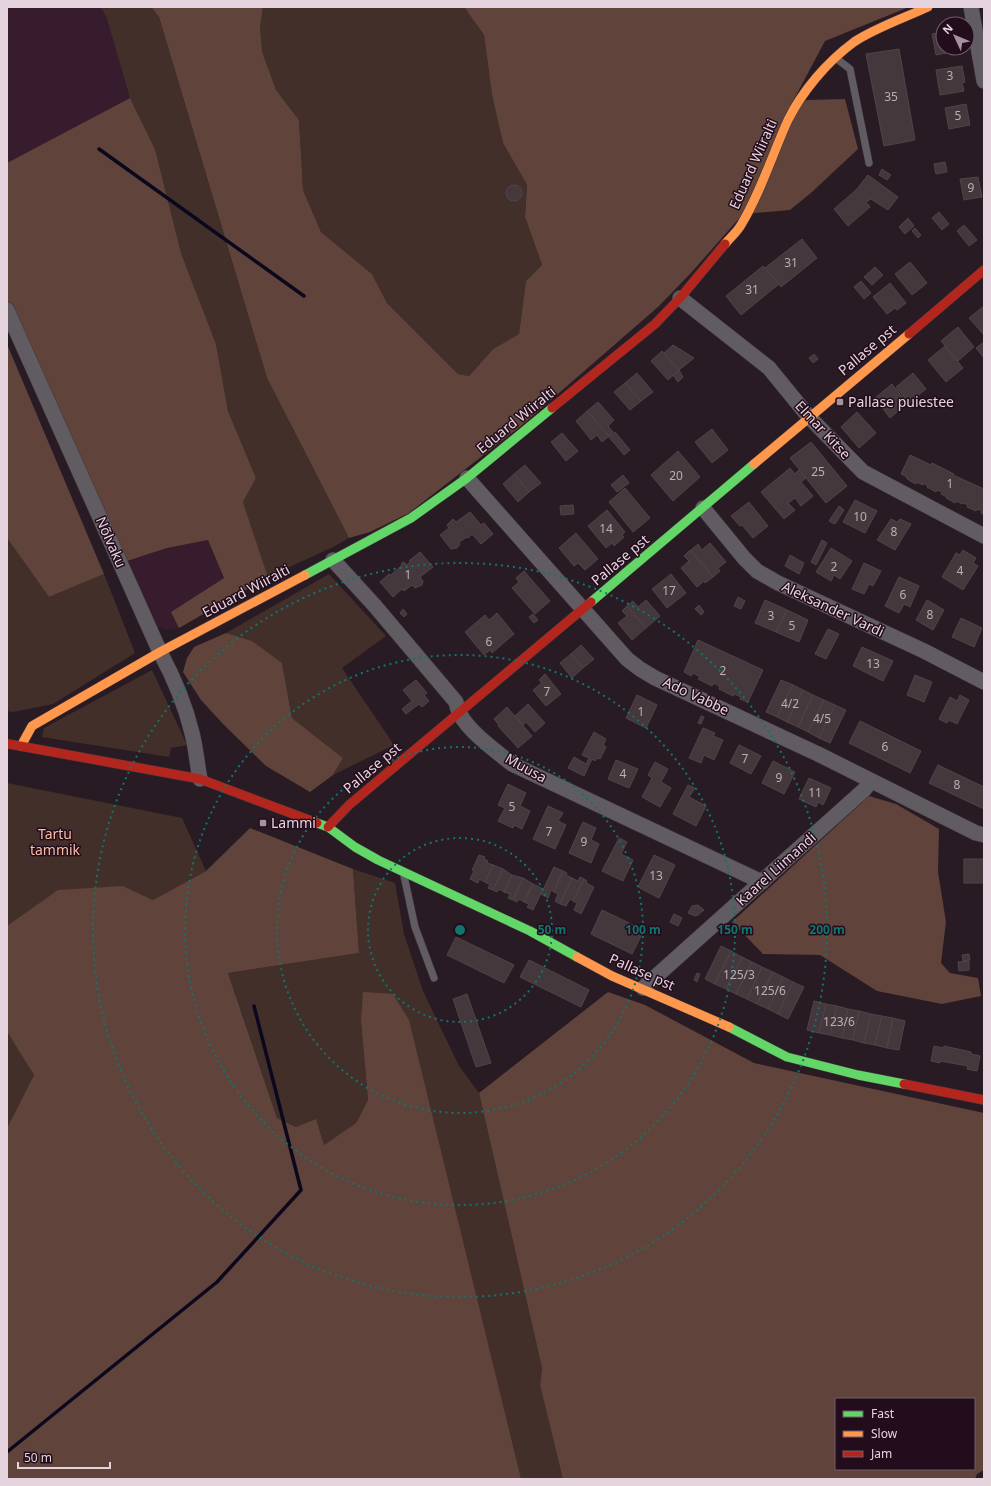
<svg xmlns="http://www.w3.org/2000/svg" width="991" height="1486" font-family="'Noto Sans',sans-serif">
<rect width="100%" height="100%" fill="#281b24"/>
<!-- built -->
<g fill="#371c2e">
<path d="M7,7h93l6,9 24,82 -123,65z"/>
<path d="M208,540l16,38 -53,34 8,16 -13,2 -14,-6 -28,-62 43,-14z"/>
</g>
<!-- green -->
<g fill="#422f29">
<path d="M100,7h51l8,10 108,361 82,160 -16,9 -65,30 -25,-75 13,-24 -28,-67 -12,-67 -35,-91 -26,-104 -25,-51 -24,-82z"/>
<path d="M263,7h201l20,28 8,60 11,48 24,42 -2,32 17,48 -16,16 -7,53 -26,15 -24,27 -11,-2 -71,-71 -15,-29 -51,-42 -18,-42 -4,-70 -23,-30 -15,-38 -1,-24z"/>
<path d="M7,538l42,59 55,-23 31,79 -82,51 -40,8 -6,-1z"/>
<path d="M329,574l57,62 -44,32 52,77 -61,30 10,-17 -51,-40 -10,-55 -56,-30z"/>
<path d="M152,670l35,75 -16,3 -2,9 -127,-20 2,-9z"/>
<path d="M7,783l175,35 24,53 -53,29 -30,-14 -116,40z"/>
<path d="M353,869l42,14 9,51 19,57 36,75 20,27 63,275 -2,17 24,94h-44l-159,-457 7,78 -12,23 -32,22 -28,-18 -19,-9 -49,-145 131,-20z"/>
<path d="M7,1032l27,43 -27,53z"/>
</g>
<!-- forest -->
<g fill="#60433a" fill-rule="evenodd">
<path d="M151,7h112l-3,21 2,24 14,38 23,30 4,70 18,42 51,42 15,29 71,71 11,2 24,-27 26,-15 7,-53 16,-16 -17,-48 2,-32 -24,-42 -11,-48 -8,-60 -20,-28h445l-84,34 -34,64 16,-5 38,-1 13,50 -46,43 -22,18 -47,4 -53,60 -32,33 -137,119 -112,87 -39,19 -21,6 -82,-160 -108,-361z"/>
<path d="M130,98l25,51 26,104 35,91 12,67 28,67 -13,24 25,75 -89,51 -8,-16 53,-34 -16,-38 -41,8 -43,14 -117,-258v-141z"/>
<path d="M7,344l97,230 -55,23 -42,-59z"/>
<path d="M226,633l26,8 30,22 10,55 51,40 -10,17 -23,17 -44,-26 -43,-42 -22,-24 -18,-28 4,-14 7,-11z"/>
<path d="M869,796l27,8 43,25 -1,43 8,50 -5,41 9,10 28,5 3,18 -39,8 -65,-13 -57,-36 -57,-1 -31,-32z"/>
<path d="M250,828l103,41 6,84 -131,20 49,145 19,9 20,-8 8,26 32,-22 12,-23 -7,-78 2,-30 30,2 16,26 112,459h-514v-351l27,-53 -27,-43v-106l51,-36 65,-4 30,14 53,-29z"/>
<path d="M608,992l37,13 109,58 230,50v357l-7,4 -2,5h-412l-23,-94 2,-17 -63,-275zM836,1399h138v70h-138z"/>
</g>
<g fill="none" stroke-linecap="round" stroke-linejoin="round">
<!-- stream -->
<g stroke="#0b081e" stroke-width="3.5">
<path d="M99,149l205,147"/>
<path d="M7,1452l210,-170 84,-92 -47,-184"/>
</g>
</g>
<!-- building -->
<g fill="#44383c" stroke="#514449">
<path d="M943,32v16h14v3l-21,4 -4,-21z"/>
<path d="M899,49l16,91 -31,6 -18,-92z"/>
<path d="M962,66l3,16 -3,1 2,8 -24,4 -4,-25z"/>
<path d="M966,104l4,21 -21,4 -4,-21z"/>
<path d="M945,162l2,10 -11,2 -2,-10z"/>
<path d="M882,169l9,6 -4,5 -8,-5z"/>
<path d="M868,175l30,22 -10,13 -17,-11 -5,3 4,5 -22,19 -14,-17 22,-19z"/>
<path d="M978,177l4,20 -18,3 -4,-21z"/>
<circle cx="514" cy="193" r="8"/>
<path d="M939,212l10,12 -7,6 -10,-12z"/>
<path d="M908,218l6,8 -9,8 -6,-7z"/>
<path d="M964,225l13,15 -8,6 -12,-15z"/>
<path d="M915,228l6,7 -3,3 -6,-7z"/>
<path d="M802,239l15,19 -36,29 -16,-19z"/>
<path d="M910,262l17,21 -15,12 -17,-21z"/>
<path d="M763,266l16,18 -38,31 -15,-19z"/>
<path d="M875,267l8,8 -11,10 -8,-8z"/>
<path d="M861,281l10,12 -7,6 -10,-12z"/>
<path d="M890,283l16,20 -9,7 -2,-2 -8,6 -14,-17z"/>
<path d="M984,306v29l-15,-17z"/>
<path d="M958,327l16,20 -16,14 -17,-20z"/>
<path d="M984,342v16l-8,-10z"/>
<path d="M673,345l21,13 -15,12 -15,-17z"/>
<path d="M945,346l18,22 -17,14 -18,-22z"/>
<path d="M662,351l17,19 -11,10 -17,-19z"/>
<path d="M814,354l4,5 -5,4 -4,-5z"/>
<path d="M679,370l4,7 -5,5 -5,-7z"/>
<path d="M637,373l16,19 -12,9 -16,-18z"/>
<path d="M913,373l13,16 -17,14 -13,-16z"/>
<path d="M625,383l16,18 -11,9 -16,-18z"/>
<path d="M892,384l15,19 -17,15 -15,-20z"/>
<path d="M598,402l16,18 -6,6 5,6 -4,4 -22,-25z"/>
<path d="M587,411l22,25 -7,6 -5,-7 -6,5 -15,-19z"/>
<path d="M857,412l19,21 -17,15 -18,-21z"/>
<path d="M712,429l16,21 -16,13 -17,-21z"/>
<path d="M615,432l15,18 -6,5 -15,-18z"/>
<path d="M562,433l16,18 -12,10 -15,-19z"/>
<path d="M811,442l36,44 -21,17 -36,-45z"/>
<path d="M678,451l22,26 -27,24 -22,-26z"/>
<path d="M910,455l21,10 1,-2 22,11 -1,1 31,14v26l-3,-2 1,-2 -5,-2 -1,2 -9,-4 1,-2 -5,-2 -1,1 -6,-3 -1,2 -9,-5 1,-1 -6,-3 1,-2 -5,-2 -1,2 -9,-5 1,-1 -5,-3v2l-6,-3 -1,2 -9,-5v-2l-6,-3z"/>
<path d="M525,465l16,18 -12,9 -15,-18z"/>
<path d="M790,468l5,6 4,-4 7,8 -5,4 12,14 -12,10 -6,-8 -7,5 7,7 -11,9 -23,-27z"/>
<path d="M514,474l15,18 -11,10 -15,-18z"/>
<path d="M623,475l6,8 -12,9 -6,-7z"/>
<path d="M625,488l25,30 -17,14 -24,-30z"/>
<path d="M855,500l22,11 -12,22 -22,-11z"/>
<path d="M749,502l19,24 -15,12 -11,-13 -2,1 -9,-10z"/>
<path d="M573,505l1,9 -13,1 -1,-9z"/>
<path d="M839,506l5,4 -9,14 -6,-3z"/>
<path d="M607,510l18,22 -3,3 2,2 -10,9 -2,-3 -6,5 -18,-22z"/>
<path d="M470,512l11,13 3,-2 9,11 -12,10 -9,-10 -4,4 -1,-1 -8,5 1,2 -3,4 -6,1 -11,-14 9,-7 -2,-3 6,-6 3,3z"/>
<path d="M891,519l6,3 3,-3 11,5 -16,26 -18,-10z"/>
<path d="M576,533l22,26 -13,11 -7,-7 -4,3 -15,-18z"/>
<path d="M822,540l5,3 -11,22 -5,-3z"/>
<path d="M710,543l16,19 -8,6 2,3 -7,6 -22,-27 7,-6 4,6z"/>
<path d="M831,548l21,13 -12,18 -6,-4 -3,6 -15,-9z"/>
<path d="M690,550l23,27 -8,6 -1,-2 -7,6 -16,-19 8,-7 -5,-5z"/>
<path d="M963,550l13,8 -3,5 5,3 -15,24 -21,-13 14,-24 4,2z"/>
<path d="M420,552l13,15 -13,10 3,4 -1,4 -7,3 -3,-3 -8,6 -2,-2 -9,8 -13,-15 9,-8 2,1 10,-9 1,-3 2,-1 3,3 3,-3 -1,-1z"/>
<path d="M790,555l14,8 -5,11 -14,-8z"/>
<path d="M864,563l17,8 -8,15 -4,-2 -5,10 -12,-5z"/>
<path d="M524,571l26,30 -15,13 -23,-26 7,-6 -3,-4z"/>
<path d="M671,574l15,19 -19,15 -15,-19z"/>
<path d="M899,577l20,9 -9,21 -6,-3 -5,9 -14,-7z"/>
<path d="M738,597l7,4 -4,8 -7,-3z"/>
<path d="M646,600l14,16 -14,12 -19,-22 6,-5 5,6z"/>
<path d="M765,600l22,10 -11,22 -21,-9z"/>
<path d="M927,600l17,10 -11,20 -17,-10z"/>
<path d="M699,605l5,7 -3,3 -6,-6z"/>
<path d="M627,606l19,22 -14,12 -14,-17 9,-7 -5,-5z"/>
<path d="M403,609l4,5 -3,3 -4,-4z"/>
<path d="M787,610l21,10 -9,22 -23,-10z"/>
<path d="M497,613l17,21 -22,19 -2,-3 -6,5 -19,-23 20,-17 4,5z"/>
<path d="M533,614l5,6 -4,3 -5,-6z"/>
<path d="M961,618l21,10 -8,19 -22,-10z"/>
<path d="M828,629l11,5 -13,25 -11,-5z"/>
<path d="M698,640l65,30 -15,32 -8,-3 1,-2 -7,-3 -1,2 -14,-7 1,-2 -6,-4 -2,3 -14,-7 2,-2 -7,-4 -2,3 -7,-4z"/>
<path d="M581,645l13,14 -11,9 -12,-14z"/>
<path d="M862,647l31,14 -10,20 -30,-15z"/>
<path d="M571,654l12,14 -11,10 -12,-15z"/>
<path d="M545,674l16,20 -15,12 -13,-16 9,-7 -3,-3z"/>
<path d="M915,675l17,7 -8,20 -17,-7z"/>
<path d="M416,680l11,13 -3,2 5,6 -7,6 -3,-3 -13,10 -4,-5 10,-8 -9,-11z"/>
<path d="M781,680l12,5 -16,32 -11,-5z"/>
<path d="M793,685l10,5 -16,32 -10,-5z"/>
<path d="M803,690l10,5 -15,32 -11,-5z"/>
<path d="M637,695l20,10 -11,23 -20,-10z"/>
<path d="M813,695l11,5 -16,32 -10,-5z"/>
<path d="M960,695l9,5 -12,24 -8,-4 -2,3 -8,-4 11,-22 7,4z"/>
<path d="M824,700l11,5 -16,33 -11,-6z"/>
<path d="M528,704l17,19 -10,9 -9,-10 -3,3 -8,-9z"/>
<path d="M835,705l11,5 -16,33 -11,-5z"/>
<path d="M507,707l25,29 -14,12 -20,-22 1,-1 -5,-6z"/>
<path d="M701,716l3,1 -3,7 -3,-1z"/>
<path d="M860,721l61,30 -11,22 -61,-30z"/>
<path d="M703,728l12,5 -2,3 10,4 -9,20 -10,-5 -3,8 -12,-5z"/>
<path d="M594,732l12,7 -3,6 3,2 -6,12 -3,-1 -2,3 -3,-2 -8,17 -16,-8 6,-11 12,7 3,-6 -7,-3z"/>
<path d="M739,745l22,11 -10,18 -21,-11z"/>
<path d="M616,760l22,9 -9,19 -21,-9z"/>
<path d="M773,761l22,11 -11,22 -22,-11z"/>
<path d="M655,762l13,7 -7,13 10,6 -11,19 -18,-10 10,-19 -4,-3z"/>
<path d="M938,765l46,22v22l-55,-26z"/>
<path d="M809,778l22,10 -8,17 -5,-3 -2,5 -17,-8z"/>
<path d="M508,784l18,9 -6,13 10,5 -8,18 -8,-4 -1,3 -15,-7 7,-13 -7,-3z"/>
<path d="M688,785l7,3 -6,9 17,9 -10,20 -23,-12z"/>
<path d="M548,806l15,7 -5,8 8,4 -11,24 -22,-10z"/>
<path d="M583,822l13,6 -5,12 8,4 -8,19 -22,-10z"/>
<path d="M619,838l8,4 -6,12 12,6 -10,21 -21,-10z"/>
<path d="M479,855l6,2 -1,2 4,2 -1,2 6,2 -8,17 -6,-3 -1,4 -8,-4 4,-8 -2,-1z"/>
<path d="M654,855l21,10 -16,33 -21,-11z"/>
<rect x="964" y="859" width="20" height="24"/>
<path d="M493,865l10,4 -10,21 -5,-2 2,-3 -5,-3z"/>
<path d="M554,867l9,4 -9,21 -3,-2 -3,8 -7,-4z"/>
<path d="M503,869l9,6 -8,17 -5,-3 -2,3 -4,-2z"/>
<path d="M563,871l4,2 -1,2 6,3 -12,26 -5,-3 3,-7 -4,-2z"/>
<path d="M512,875l11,3 -10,22 -5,-2 2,-4 -6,-2z"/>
<path d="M580,877l4,2 -11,22 -3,-2 -4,7 -6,-2 12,-26 6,3z"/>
<path d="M523,878l10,6 -9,18 -5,-3 -2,3 -4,-2z"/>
<path d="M584,879l3,2 -1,2 8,4 -13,27 -7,-4 3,-7 -4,-2z"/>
<path d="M533,884l10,5 -10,21 -6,-3 2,-3 -5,-2z"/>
<path d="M698,905l6,5 -6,5 -3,1 -7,-3 4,-7z"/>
<path d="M602,910l42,20 -12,24 -41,-20z"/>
<path d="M674,914l8,4 -4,8 -8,-4z"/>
<path d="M456,937l58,28 -10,18 -57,-28z"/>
<path d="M721,946l10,5 -16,33 -10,-5z"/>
<path d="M731,951l11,6 -16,32 -11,-5z"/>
<path d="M969,954l1,6 -7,1 -1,-6z"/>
<path d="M742,957l10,5 -16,32 -10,-5z"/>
<path d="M529,960l60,30 -8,17 -61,-30z"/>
<path d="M969,961v9l-10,1 -1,-9z"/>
<path d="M752,962l10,5 -15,32 -11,-5z"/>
<path d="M762,967l11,5 -16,32 -10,-5z"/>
<path d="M773,972l10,5 -15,32 -11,-5z"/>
<path d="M697,973l3,1 -3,8 -3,-2z"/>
<path d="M783,977l10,5 -15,32 -10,-5z"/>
<path d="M793,982l11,5 -16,32 -10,-5z"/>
<path d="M467,994l24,69 -15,4 -23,-68z"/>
<path d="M814,1001l12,3 -7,29 -12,-3z"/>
<path d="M826,1004l11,2 -7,29 -11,-2z"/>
<path d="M837,1006l11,3 -6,29 -12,-3z"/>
<path d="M848,1009l11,2 -6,29 -11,-2z"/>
<path d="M859,1011l12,3 -7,29 -11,-3z"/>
<path d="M871,1014l11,2 -7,29 -11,-2z"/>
<path d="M882,1016l11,2 -6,30 -12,-3z"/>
<path d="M893,1018l12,3 -6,29 -12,-2z"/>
<path d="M934,1046l9,2 1,-2 27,6v2l9,2 -3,15 -10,-2 1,-3 -28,-5v2l-9,-2z"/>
</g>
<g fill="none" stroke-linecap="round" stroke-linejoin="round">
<!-- lane casing -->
<g stroke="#42363d" stroke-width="8">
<g id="lane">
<path d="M837,59l13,10 19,94"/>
<path d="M404,876l11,51 19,51"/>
</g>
</g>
<!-- street casing -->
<g stroke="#42363d" stroke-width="16">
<g id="street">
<path d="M971,7l13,74"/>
<path d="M680,298l89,70 40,49 54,55 121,64"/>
<path d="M7,310l153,342c14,26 25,52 32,81 4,15 5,31 8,46"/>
<path d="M467,478l160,181 13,10 15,9 163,76 158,79 8,2"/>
<path d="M703,508l41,50 13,13 21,12 146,68 60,31"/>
<path d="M333,560l42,46 81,96c1,4 2,9 4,12 8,17 37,38 52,50l250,118"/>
<path d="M643,988l221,-198 7,-9"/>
</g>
</g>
<!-- fast casing -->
<g stroke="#42363d" stroke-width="10">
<g id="fast">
<path d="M305,575l106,-57 56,-40 85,-70"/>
<path d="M591,602l163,-138"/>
<path d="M317,823l11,4 27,20 23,13 152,71 47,26"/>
<path d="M729,1027l58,30 71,18 46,9"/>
</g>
</g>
<!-- slow casing -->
<g stroke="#42363d" stroke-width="10">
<g id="slow">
<path d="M725,244c5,-6 12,-12 16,-19 20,-33 31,-70 47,-105 15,-30 39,-58 66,-78 21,-14 50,-24 74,-35"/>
<path d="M754,464l155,-130"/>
<path d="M21,746l11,-20 128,-74 145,-77"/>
<path d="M577,957l35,19 117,51"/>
</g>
</g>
<!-- jam casing -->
<g stroke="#42363d" stroke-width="10">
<g id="jam">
<path d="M909,334l75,-64"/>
<path d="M552,408l103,-84 25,-26 45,-54"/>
<path d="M9,744l191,35 117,44"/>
<path d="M328,827l21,-22 242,-203"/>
<path d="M904,1084l80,16"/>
</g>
</g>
<!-- lane -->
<use href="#lane" stroke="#605c61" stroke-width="7"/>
<!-- street -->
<use href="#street" stroke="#605c61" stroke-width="15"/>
<!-- fast -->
<use href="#fast" stroke="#63d668" stroke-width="9"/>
<!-- slow -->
<use href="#slow" stroke="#ff974d" stroke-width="9"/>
<!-- jam -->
<use href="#jam" stroke="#b3261e" stroke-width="9"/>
</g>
<!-- distance rings -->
<g fill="none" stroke="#0f766e" stroke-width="2" stroke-dasharray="2 4">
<circle cx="460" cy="930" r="92"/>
<circle cx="460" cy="930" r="183"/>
<circle cx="460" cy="930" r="275"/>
<circle cx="460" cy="930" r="367"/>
</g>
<!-- markers -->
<g fill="#a3939d" stroke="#230c1b" stroke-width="1.5">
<rect x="836" y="398" width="8" height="8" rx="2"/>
<rect x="259" y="819" width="8" height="8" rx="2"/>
</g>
<g text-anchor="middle" stroke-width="3" stroke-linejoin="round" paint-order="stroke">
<!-- number labels -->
<g font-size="12" fill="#bdadb6">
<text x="950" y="80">3</text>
<text x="891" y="101">35</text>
<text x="958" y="120">5</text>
<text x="971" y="192">9</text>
<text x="791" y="267">31</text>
<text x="752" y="294">31</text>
<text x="818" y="476">25</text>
<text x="676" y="480">20</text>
<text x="950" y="488">1</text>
<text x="860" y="521">10</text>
<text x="606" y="533">14</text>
<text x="894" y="536">8</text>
<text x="834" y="571">2</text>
<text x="960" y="575">4</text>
<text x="408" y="579">1</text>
<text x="669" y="595">17</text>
<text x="903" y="599">6</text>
<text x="930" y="619">8</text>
<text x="771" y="620">3</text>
<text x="792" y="630">5</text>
<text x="489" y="646">6</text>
<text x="873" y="668">13</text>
<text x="723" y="675">2</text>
<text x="547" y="696">7</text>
<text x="790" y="708">4/2</text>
<text x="641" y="716">1</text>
<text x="822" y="723">4/5</text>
<text x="885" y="751">6</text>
<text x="745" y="763">7</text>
<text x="623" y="778">4</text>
<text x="779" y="782">9</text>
<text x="957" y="789">8</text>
<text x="815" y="797">11</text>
<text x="512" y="811">5</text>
<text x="549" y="836">7</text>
<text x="584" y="846">9</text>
<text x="656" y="880">13</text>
<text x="739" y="979">125/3</text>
<text x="770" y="995">125/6</text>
<text x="839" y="1026">123/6</text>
</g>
<!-- street labels -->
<g font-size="14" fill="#e5d4de" stroke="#230c1b">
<text transform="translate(753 164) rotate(-66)" y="5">Eduard Wiiralti</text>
<text transform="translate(867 350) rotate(-40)" y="5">Pallase pst</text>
<text transform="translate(516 420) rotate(-39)" y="5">Eduard Wiiralti</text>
<text transform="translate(823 430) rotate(47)" y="5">Elmar Kitse</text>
<text transform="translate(111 542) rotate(66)" y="5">Nõlvaku</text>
<text transform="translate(620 560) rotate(-40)" y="5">Pallase pst</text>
<text transform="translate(246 591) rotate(-28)" y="5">Eduard Wiiralti</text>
<text transform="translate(833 609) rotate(25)" y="5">Aleksander Vardi</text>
<text transform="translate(696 696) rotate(25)" y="5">Ado Vabbe</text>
<text transform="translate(372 768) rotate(-40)" y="5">Pallase pst</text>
<text transform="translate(526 768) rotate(29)" y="5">Muusa</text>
<text transform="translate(776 869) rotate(-42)" y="5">Kaarel Liimandi</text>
<text transform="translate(642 972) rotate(24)" y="5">Pallase pst</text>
</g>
<!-- poi labels -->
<g font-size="14" fill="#e5d4de" stroke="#230c1b" text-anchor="start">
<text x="848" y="407">Pallase puiestee</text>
<text x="271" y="828">Lammi</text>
</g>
<!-- park labels -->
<g font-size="14" fill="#f9bca5" stroke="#230c1b">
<text x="55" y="839">Tartu<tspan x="55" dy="16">tammik</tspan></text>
</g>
</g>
<circle cx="460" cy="930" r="6" fill="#0f766e" stroke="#230c1b" stroke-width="2"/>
<g font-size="12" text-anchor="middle" font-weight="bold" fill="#0f766e" stroke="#230c1b" stroke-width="3" stroke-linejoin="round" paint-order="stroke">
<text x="552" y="934">50 m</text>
<text x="643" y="934">100 m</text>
<text x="735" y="934">150 m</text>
<text x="827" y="934">200 m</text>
</g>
<!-- border -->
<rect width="991" height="1486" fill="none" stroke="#e5d4de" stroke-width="16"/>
<!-- legend -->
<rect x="835" y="1398" width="140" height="72" fill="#230c1b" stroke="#715c69"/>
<rect x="843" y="1411" width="20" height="6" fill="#63d668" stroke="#715c69"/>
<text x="871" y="1418" font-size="12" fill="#e5d4de">Fast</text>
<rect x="843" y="1431" width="20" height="6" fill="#ff974d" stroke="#715c69"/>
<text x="871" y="1438" font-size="12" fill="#e5d4de">Slow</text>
<rect x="843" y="1451" width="20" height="6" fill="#b3261e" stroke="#715c69"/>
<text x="871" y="1458" font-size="12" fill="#e5d4de">Jam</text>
<!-- north arrow -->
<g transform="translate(955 36) rotate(314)"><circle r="19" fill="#230c1b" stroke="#715c69"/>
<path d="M0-3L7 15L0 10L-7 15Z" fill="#a3939d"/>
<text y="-6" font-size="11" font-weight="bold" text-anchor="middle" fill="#e5d4de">N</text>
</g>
<!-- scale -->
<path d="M18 1462v6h92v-6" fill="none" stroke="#e5d4de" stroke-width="2"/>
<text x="24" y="1462" font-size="12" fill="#e5d4de" stroke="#230c1b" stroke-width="3" paint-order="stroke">50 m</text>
</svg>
